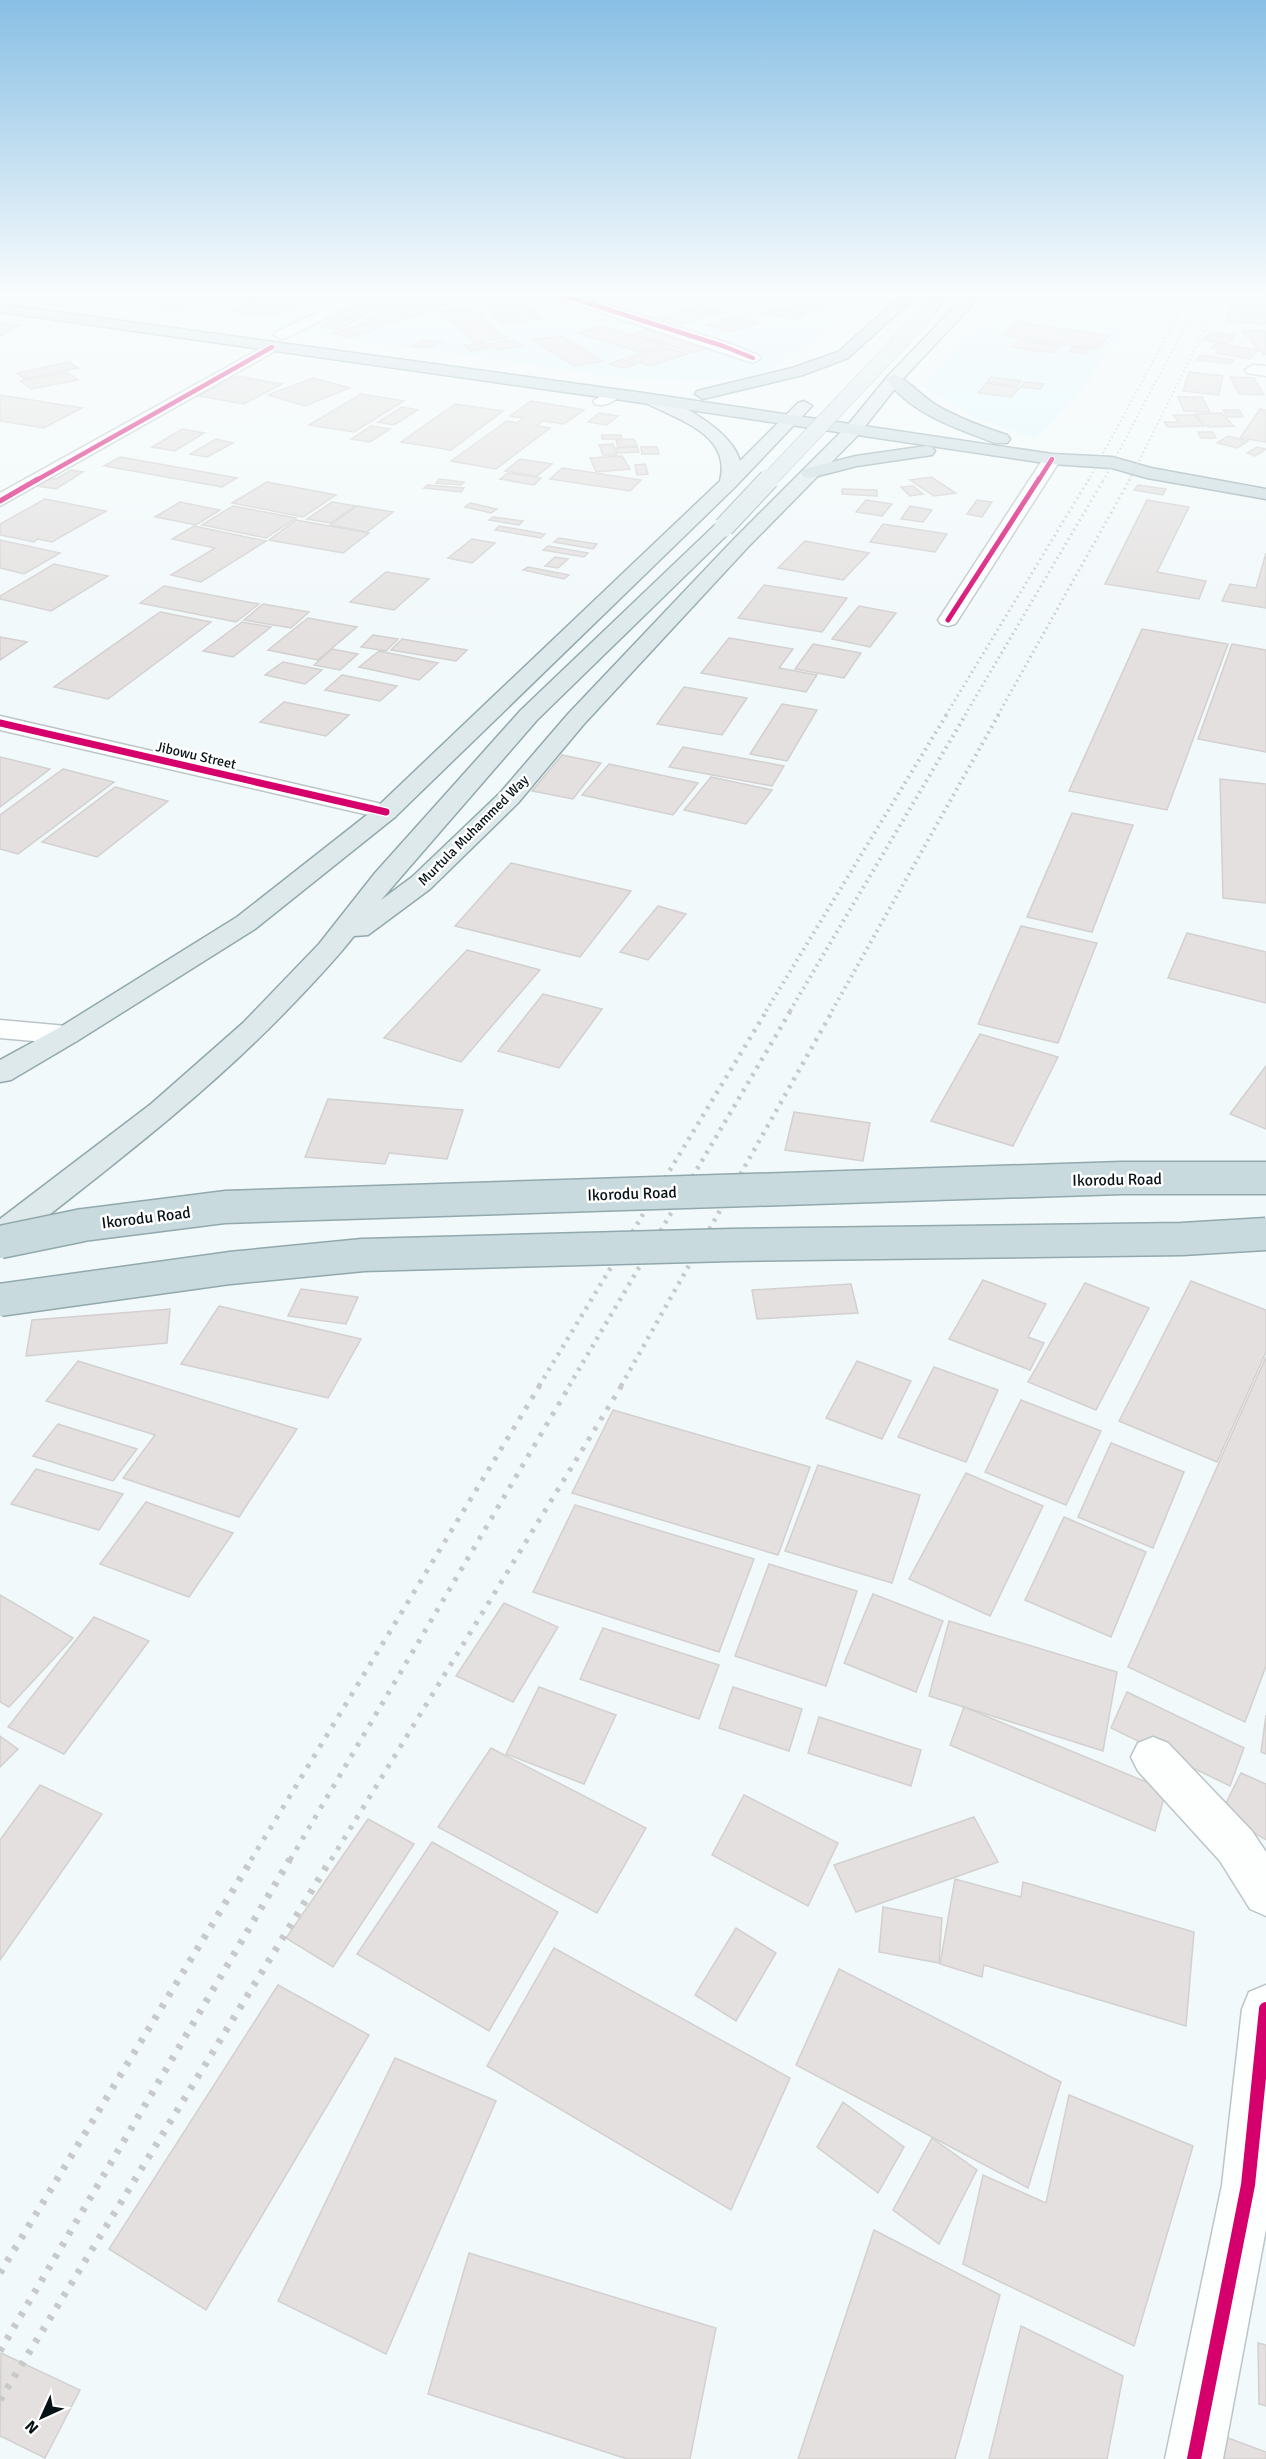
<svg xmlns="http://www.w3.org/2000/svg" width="1266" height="2459" font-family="Signika,sans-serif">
<rect width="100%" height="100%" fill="#f2f9fa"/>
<!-- built -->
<g fill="#e2f8fd">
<path d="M61,295h813l-100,74 -26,7 -43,5 -74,-2 -551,-78z"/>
<path d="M1010,295h137l-64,94 -47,50 -62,-22 -52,-32z"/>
</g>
<!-- building -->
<g fill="#e3e0df" stroke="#d3d0d0" stroke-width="1.5">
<path d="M106,295h5l12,3 -13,5 -15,-4z"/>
<path d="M166,295h33l7,2 -5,2 6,1 -33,10 -29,-9z"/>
<path d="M213,295h42l-13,6 -31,-5z"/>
<path d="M264,295h35l11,1 -35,21 -42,-6 16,-8 -4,-1 9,-5z"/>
<path d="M401,295h59l3,1 -48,21 -6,-1 -15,8 -29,-5 15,-8h-2z"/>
<path d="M648,295h32l29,6 -9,4z"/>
<path d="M1031,295h72l-5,8z"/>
<path d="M1235,295h31v6l-30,-1z"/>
<path d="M520,300l22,18 -20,3 -21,-18z"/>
<path d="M1230,301l36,3v9l-35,-2z"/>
<path d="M356,303l22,2 -22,15 -21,-2z"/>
<path d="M498,303l11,9 -13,2 -11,-9z"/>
<path d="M795,303l32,5 -8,5 -32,-5z"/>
<path d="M701,306l20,6 -40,12 -23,-7z"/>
<path d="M772,308l34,6 -8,5 -35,-5z"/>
<path d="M469,309l37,29 -31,4 -35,-30z"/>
<path d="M509,313l9,8 -16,2 -9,-8z"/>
<path d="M1227,314l39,1v9l-36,-2z"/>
<path d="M734,316l25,7 -28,9 -24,-7z"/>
<path d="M333,318l21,3 -13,8 -21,-2z"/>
<path d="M369,322l15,4 -35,12 -16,-5z"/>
<path d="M1017,322l92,14 -13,13 -93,-14z"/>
<path d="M0,323l19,2 -19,11z"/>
<path d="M601,326l62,19 -23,7 -62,-19z"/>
<path d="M654,328l60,18 -21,7 -60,-19z"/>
<path d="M1242,331h23l1,23 -2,1z"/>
<path d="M1211,332l24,3 -7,9 -24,-4z"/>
<path d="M561,336l42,25 -29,5 -41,-26z"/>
<path d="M423,340l18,2 -8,5h-21z"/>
<path d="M514,340l8,6 -25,4 -9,-6z"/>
<path d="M1020,340l41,6 -8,7 -41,-6z"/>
<path d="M483,343l6,5 -18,3 -6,-6z"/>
<path d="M1216,343l42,7 -8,9 -34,-6 4,-3 -9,-2z"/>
<path d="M664,347l23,7 -37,12 -23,-8z"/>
<path d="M1072,347l17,2 -3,5 -17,-2z"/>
<path d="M1201,355l33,5 -4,4 -33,-4z"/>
<path d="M622,359l15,5 -13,4 -15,-4z"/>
<path d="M69,362l9,6 -53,11 -9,-6z"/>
<path d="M67,372l11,8 -47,9 -11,-8z"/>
<path d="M1189,372l34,4 -4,19 -36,-4z"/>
<path d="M237,376l45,8 -38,20 -46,-8z"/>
<path d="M991,377l30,4 -4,5 -30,-4z"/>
<path d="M1230,377l24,1 10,17 -25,-1z"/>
<path d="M313,378l37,10 -45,18 -37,-11z"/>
<path d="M1025,382l19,2 -4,5 -19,-2z"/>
<path d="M986,383l33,5 -8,9 -33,-4z"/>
<path d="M361,394l43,7 -50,31 -45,-7z"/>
<path d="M0,395l82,13 -38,20 -44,-7z"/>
<path d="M1178,397h24l8,15 -26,-1z"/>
<path d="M531,401l53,9 -20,14 -21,-3 -6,5 13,2 -54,41 -45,-8 56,-40 10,2 6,-5 -13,-2z"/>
<path d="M455,404l48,7 -52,39 -50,-8z"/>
<path d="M402,407l16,3 -24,15 -16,-3z"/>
<path d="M1260,409l6,1v32l-26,-4z"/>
<path d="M1223,410h16l4,7h-16z"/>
<path d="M599,413l19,3 -11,9 -19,-3z"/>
<path d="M1221,413l13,13 -26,1 -13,-13z"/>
<path d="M1173,415h21l10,11 -36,1 -4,-5h15z"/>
<path d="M371,426l19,3 -20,13 -19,-3z"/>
<path d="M182,429l22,4 -29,18 -23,-4z"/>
<path d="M1198,432h15l3,6h-15z"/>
<path d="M602,435h19l1,4h-20z"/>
<path d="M1228,436l20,5 -11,7 -20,-5z"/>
<path d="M216,439l17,4 -26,14 -17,-3z"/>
<path d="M634,439l3,7 -19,1 -2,-7z"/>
<path d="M613,444l4,11h-14l-4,-10z"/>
<path d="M637,447l2,5 -21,1 -2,-5z"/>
<path d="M641,447h16l2,7h-17z"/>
<path d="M1257,447l9,2 -11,7 -8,-3z"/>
<path d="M622,456l8,13 -34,3 -6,-14z"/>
<path d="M120,457l117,21 -15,9 -118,-21z"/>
<path d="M520,459l32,5 -15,12 -32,-5z"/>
<path d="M645,464l3,10 -11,1 -2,-10z"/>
<path d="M562,468l79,12 -11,11 -80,-12z"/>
<path d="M71,470l12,2 -27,17 -19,-3 13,-8 6,1z"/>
<path d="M508,473l33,5 -7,7 -34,-6z"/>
<path d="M931,477l25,16 -22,3 -24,-16z"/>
<path d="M439,479l25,3 -3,3 -25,-2z"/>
<path d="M267,482l69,13 -33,22 -71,-14z"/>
<path d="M428,485l36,3 -3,4 -37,-4z"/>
<path d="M1138,485l28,4 -3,6 -29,-5z"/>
<path d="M913,486l10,8 -13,2 -9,-9z"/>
<path d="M842,489l35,1v6l-35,-2z"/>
<path d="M45,499l61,12 -54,31 -14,-3 -4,3 -34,-7v-11z"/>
<path d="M866,500l26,4 -10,12 -26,-4z"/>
<path d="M977,500l15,2 -10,15 -15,-3z"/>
<path d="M1147,500l42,7 -32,65 49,9 -7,18 -94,-15z"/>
<path d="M180,502l40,8 -24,15 -41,-8z"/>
<path d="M332,502l23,4 -24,17 -24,-4z"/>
<path d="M470,503l27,6 -6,4 -26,-6z"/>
<path d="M233,506l63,12 -30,20 -64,-13z"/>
<path d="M357,506l36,6 -26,20 -37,-7z"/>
<path d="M910,506l22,4 -9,12 -22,-3z"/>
<path d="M493,517l30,4 -4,4 -30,-5z"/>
<path d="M296,520l73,13 -26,20 -74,-13z"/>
<path d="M883,524l64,10 -12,18 -65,-10z"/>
<path d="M194,526l72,15 -65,41 -30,-7 44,-27 -43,-9z"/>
<path d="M499,526l46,8 -4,4 -46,-8z"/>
<path d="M559,538l38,6 -4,5 -39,-7z"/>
<path d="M472,539l23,4 -23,20 -24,-5z"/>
<path d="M0,540l60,13 -36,21 -24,-6z"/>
<path d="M805,541l64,12 -26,27 -65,-12z"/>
<path d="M548,546l40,7 -4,4 -41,-7z"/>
<path d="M1266,553v55l-44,-7 8,-17 26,4z"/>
<path d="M555,557l13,2 -10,9 -13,-2z"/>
<path d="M54,564l54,12 -57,35 -51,-12v-3z"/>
<path d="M528,567l41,8 -5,4 -41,-9z"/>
<path d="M386,572l43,7 -35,31 -44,-8z"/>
<path d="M764,585l83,13 -25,34 -84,-14z"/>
<path d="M164,586l95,18 -23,18 -96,-19z"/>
<path d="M263,604l46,8 -18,16 -47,-8z"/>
<path d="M859,606l37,7 -26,34 -38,-8z"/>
<path d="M160,612l51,10 -103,77 -54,-12z"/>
<path d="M308,618l49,9 -39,33 -50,-10z"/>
<path d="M242,622l29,5 -38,30 -30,-6z"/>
<path d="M1142,629l86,15 -61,166 -98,-19z"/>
<path d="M373,635l25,4 -12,12 -25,-4z"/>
<path d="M0,637l27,5 -27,18z"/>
<path d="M729,638l64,11 -14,19 38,7 -11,17 -105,-19z"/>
<path d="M402,639l65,11 -11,11 -65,-11z"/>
<path d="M813,644l48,9 -17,25 -49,-9z"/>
<path d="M1232,644l34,6v102l-68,-13z"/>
<path d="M332,649l26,5 -18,16 -26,-5z"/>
<path d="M379,651l59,12 -19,17 -60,-13z"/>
<path d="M283,662l39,8 -17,14 -40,-9z"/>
<path d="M342,675l55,11 -17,15 -55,-11z"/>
<path d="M684,687l63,11 -25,37 -65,-11z"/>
<path d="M284,702l65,13 -23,21 -66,-14z"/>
<path d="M782,704l35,6 -30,51 -37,-7z"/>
<path d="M683,747l101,19 -12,20 -103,-19z"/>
<path d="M562,755l39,8 -28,36 -41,-8z"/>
<path d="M0,757l50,12 -50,38z"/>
<path d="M609,764l89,19 -25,32 -91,-20z"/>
<path d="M63,769l51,13 -96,72 -18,-5v-34z"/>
<path d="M711,777l61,13 -26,34 -62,-14z"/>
<path d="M1220,779l46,5v119l-43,-5z"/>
<path d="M115,787l53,14 -71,56 -55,-15z"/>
<path d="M1072,813l61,12 -41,107 -65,-15z"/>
<path d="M511,863l120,28 -51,66 -125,-31z"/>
<path d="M658,906l28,8 -38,46 -28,-8z"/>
<path d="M1021,926l76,17 -39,100 -80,-19z"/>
<path d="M1187,933l79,19v51l-98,-25z"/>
<path d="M467,950l73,20 -79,92 -77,-24z"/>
<path d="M543,994l59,15 -43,59 -61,-17z"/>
<path d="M980,1034l78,23 -45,89 -82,-25z"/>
<path d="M1266,1066v63l-36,-15z"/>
<path d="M328,1099l135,11 -16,49 -58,-6 -4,11 -80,-7z"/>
<path d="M794,1112l76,11 -7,38 -78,-11z"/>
<path d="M983,1280l63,24 -18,33 16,6 -14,27 -81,-31z"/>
<path d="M1191,1281l75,29v42l-49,110 -98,-41z"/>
<path d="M1085,1283l64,25 -53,102 -68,-28z"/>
<path d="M851,1284l7,29 -101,6 -5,-29z"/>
<path d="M301,1289l57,8 -12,27 -58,-8z"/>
<path d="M219,1306l142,33 -33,59 -147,-34z"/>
<path d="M170,1309l-3,34 -141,13 6,-36z"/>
<path d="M1266,1357v309l-21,56 -117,-55z"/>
<path d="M78,1361l219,68 -58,88 -116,-39 32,-43 -109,-34z"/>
<path d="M857,1361l54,20 -29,58 -56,-21z"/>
<path d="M934,1367l64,23 -32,72 -68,-25z"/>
<path d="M1021,1400l80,31 -35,74 -81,-33z"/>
<path d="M613,1410l197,57 -32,88 -206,-62z"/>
<path d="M58,1424l79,25 -24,32 -80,-25z"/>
<path d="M1111,1443l73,29 -31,76 -75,-31z"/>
<path d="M818,1465l102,30 -28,88 -107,-32z"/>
<path d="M36,1469l87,25 -24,36 -88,-26z"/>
<path d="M966,1473l77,33 -53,110 -81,-37z"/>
<path d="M146,1502l87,31 -44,64 -89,-33z"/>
<path d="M575,1505l179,54 -35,93 -186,-60z"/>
<path d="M1064,1517l82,35 -35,85 -86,-37z"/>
<path d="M769,1564l88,27 -31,95 -91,-30z"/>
<path d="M873,1594l70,27 -27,71 -72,-29z"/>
<path d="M0,1595l73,43 -64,69 -9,-5z"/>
<path d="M504,1603l54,24 -45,75 -57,-26z"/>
<path d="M94,1617l55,24 -85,113 -56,-27z"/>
<path d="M949,1621l168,51 -14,79 -174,-55z"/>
<path d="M603,1628l116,37 -20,54 -119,-40z"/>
<path d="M539,1687l77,28 -32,69 -78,-30z"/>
<path d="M733,1687l69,22 -13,42 -70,-23z"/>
<path d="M1127,1692l117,56 -14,38 -119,-58z"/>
<path d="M964,1707l202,83 -11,41 -205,-86z"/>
<path d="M1266,1715v39l-5,-2z"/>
<path d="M819,1717l102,33 -10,36 -103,-33z"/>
<path d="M0,1736l18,13 -18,18z"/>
<path d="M491,1748l155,80 -49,85 -159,-86z"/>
<path d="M1241,1773l25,11v56l-45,-27z"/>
<path d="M40,1785l62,29 -102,146v-120z"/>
<path d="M744,1795l94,48 -30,63 -96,-51z"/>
<path d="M974,1817l24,45 -142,50 -22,-47z"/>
<path d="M368,1819l46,25 -81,123 -47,-29z"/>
<path d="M432,1842l126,70 -69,119 -132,-77z"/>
<path d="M955,1879l66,18 2,-15 171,50 -8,94 -202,-61 -2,12 -42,-13z"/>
<path d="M883,1907l59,11 -3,45 -60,-11z"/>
<path d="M736,1928l40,25 -40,68 -41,-26z"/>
<path d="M554,1948l236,130 -59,132 -244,-144z"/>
<path d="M839,1969l222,113 -33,106 -232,-123z"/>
<path d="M278,1985l91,50 -163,275 -97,-61z"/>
<path d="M395,2058l101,43 -110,253 -108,-53z"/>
<path d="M1069,2095l124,51 -59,200 -171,-82 20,-89 63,28z"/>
<path d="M843,2102l61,45 -26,46 -61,-46z"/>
<path d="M932,2138l45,32 -38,74 -46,-34z"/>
<path d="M874,2230l126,65 -45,164h-157z"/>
<path d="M469,2253l247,75 -26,131h-63l-199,-65z"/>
<path d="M1021,2326l102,50 -16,83h-118z"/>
<path d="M1258,2343l8,2v61l-7,-2z"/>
<path d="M1,2353l79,37 -35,68 -45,-22z"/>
<path d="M1204,2429l62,23v7h-64z"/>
</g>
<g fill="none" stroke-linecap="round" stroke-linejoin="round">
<!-- minor casing -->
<g stroke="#bcc5c7" stroke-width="3">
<g id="minor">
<path d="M353,295h18l-85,43 -5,1 -7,-4 2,-3z"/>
<path d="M555,295h22l151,48 30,12 3,3 -8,5 -196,-65z"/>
<path d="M272,342l5,2 3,3 -3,3 -277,156v-13z"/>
<path d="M1253,365l13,1v10l-19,-3 -2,-3z"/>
<path d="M613,389l8,5c-6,8 -16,13 -26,10l-2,-3z"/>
<path d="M1052,454l6,1 3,4 -103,161 -3,4 -7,2 -7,-2 -3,-4 105,-161 3,-4z"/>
<path d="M0,716l386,89 9,2 3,5 -3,5 -9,2 -386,-89z"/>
<path d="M0,1020l67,6 10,3 5,6 -5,6 -10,3 -67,-6z"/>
<path d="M1153,1737l15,6 84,88 14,21v64l-16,-7 -30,-48 -82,-90 -7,-14 7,-14z"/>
<path d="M1266,1985v244l-43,230h-58l57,-274 20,-176 7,-17z"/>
</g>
</g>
<!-- major casing -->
<g stroke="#91a9ad" stroke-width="3">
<g id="major">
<path d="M934,295h14l-17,22h-10l-2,-3z"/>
<path d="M962,295h14l-4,10 -72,77 -41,52 -111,113 -164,177 -66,79 -88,86 -62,46 -14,1c-19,24 -40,46 -61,68 -86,90 -184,164 -281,240l-12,4v-29l151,-115 92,-81 76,-79 56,-71 146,-163 196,-187h14l2,4 -2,4 -194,189 -156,180 31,-23 88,-84 68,-79 166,-175 113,-113 41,-50 72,-75z"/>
<path d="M650,394c29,7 82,37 90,67l58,-58 6,-2 8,5 -77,81 -340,330 -140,112 -178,112 -66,39 -11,2v-22l57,-31 180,-112 140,-110 343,-326c12,-47 -42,-61 -76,-79l-2,-3 2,-3z"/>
</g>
</g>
<!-- highway casing -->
<g stroke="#91a9ad" stroke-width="3">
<g id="highway">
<path d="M902,295h16l-70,63 -45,17 -100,24 -8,-5 2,-3 95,-23 46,-16z"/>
<path d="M0,304l650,90 402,60 60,3 39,11 115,21v10l-119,-21 -35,-10 -60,-4 -402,-60 -650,-92z"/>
<path d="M894,374c10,3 30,24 42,31 22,13 47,22 71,30l3,4 -3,4h-12c-39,-15 -84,-29 -109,-64z"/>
<path d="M926,446l6,1 3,4 -3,4 -75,11 -47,12 -6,-1 -3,-4 3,-4 52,-13z"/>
</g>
</g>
<!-- minor -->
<use href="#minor" fill="#fdfefe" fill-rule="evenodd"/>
<!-- major -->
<use href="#major" fill="#dde9eb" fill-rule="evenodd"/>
<!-- highway -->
<use href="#highway" fill="#c8dade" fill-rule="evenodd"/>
<!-- rail-far5 -->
<g stroke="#c7c9ca" stroke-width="2" stroke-dasharray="1.5 3" stroke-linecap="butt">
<path d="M1088,481l101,-186"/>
<path d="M1103,481l99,-186"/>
<path d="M1129,481l93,-186"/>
</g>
<!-- rail-far4 -->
<g stroke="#c7c9ca" stroke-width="3" stroke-dasharray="1.5 4" stroke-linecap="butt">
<path d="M946,715l143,-236"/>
<path d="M965,715l139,-236"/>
<path d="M998,715l132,-236"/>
</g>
<!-- rail-far3 -->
<g stroke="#c7c9ca" stroke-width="4" stroke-dasharray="2 4.5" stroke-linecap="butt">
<path d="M766,1011l181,-297"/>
<path d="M790,1011l176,-297"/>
<path d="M832,1011l167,-297"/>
</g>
<!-- rail-far2 -->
<g stroke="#c7c9ca" stroke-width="4.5" stroke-dasharray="3 6" stroke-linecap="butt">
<path d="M539,1386l228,-376"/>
<path d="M569,1386l222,-376"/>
<path d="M621,1386l212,-376"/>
</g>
<!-- rail-far1 -->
<g stroke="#c7c9ca" stroke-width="5" stroke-dasharray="4 8" stroke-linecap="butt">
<path d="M251,1860l289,-475"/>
<path d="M290,1860l280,-475"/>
<path d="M331,1860l291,-475"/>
</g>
<!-- rail -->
<g stroke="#c7c9ca" stroke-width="7" stroke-dasharray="4.5 9" stroke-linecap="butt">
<path d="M0,2273l252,-414"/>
<path d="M0,2351l290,-492"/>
<path d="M0,2400l331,-541"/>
</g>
<!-- major-bridge-far1 casing -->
<g stroke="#91a9ad" stroke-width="17" stroke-linecap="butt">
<path id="major-bridge-far1" d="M768,481l158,-167"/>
</g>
<!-- major-bridge casing -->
<g stroke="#91a9ad" stroke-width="22" stroke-linecap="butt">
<path id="major-bridge" d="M724,527l45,-48"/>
</g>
<!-- highway-bridge casing -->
<g stroke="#91a9ad" stroke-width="35" stroke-linecap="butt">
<g id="highway-bridge">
<path d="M0,1242l83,-17 142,-18 897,-29h144"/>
<path d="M0,1300l230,-32 133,-13 368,-10 451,-6 84,-5"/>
</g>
</g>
<!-- major-bridge-far1 -->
<use href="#major-bridge-far1" stroke="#dde9eb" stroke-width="16"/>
<!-- major-bridge -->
<use href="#major-bridge" stroke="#dde9eb" stroke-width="20"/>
<!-- highway-bridge -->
<use href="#highway-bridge" stroke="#c8dade" stroke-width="32"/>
<!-- cycleway-far3 casing -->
<g stroke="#fff" stroke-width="6">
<g id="cycleway-far3">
<path d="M562,295l161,51 30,12"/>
<path d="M35,481l237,-134"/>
<path d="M1038,481l14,-22"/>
</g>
</g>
<!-- cycleway-far2 casing -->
<g stroke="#fff" stroke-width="8">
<g id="cycleway-far2">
<path d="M0,501l38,-22"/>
<path d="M948,620l91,-141"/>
</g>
</g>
<!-- cycleway-far1 casing -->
<g stroke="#fff" stroke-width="10">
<path id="cycleway-far1" d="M0,723l386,89"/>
</g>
<!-- cycleway casing -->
<g stroke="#fff" stroke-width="18">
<path id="cycleway" d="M1194,2459l54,-274 18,-176"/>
</g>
<!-- cycleway-far3 -->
<use href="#cycleway-far3" stroke="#d6006c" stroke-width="4.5"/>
<!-- cycleway-far2 -->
<use href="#cycleway-far2" stroke="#d6006c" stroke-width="5"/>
<!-- cycleway-far1 -->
<use href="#cycleway-far1" stroke="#d6006c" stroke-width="7"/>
<!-- cycleway -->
<use href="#cycleway" stroke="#d6006c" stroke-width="14"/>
</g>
<!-- sky -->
<linearGradient id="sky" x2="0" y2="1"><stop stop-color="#88bfe4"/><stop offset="0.46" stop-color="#f9fcfd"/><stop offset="1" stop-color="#f9fcfd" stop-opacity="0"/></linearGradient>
<rect width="1266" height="639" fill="url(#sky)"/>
<g text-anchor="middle" stroke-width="5" stroke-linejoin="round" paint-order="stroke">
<!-- far-street labels -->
<g font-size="14" fill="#061215" stroke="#fff">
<text transform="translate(196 755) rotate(13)" y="5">Jibowu Street</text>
<text transform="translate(473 830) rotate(-45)" y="5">Murtula Muhammed Way</text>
</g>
<!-- street labels -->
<g font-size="16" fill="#061215" stroke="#fff">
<text transform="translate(1117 1179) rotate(-1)" y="6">Ikorodu Road</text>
<text transform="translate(632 1193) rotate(-2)" y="6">Ikorodu Road</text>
<text transform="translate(146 1217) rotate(-7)" y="6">Ikorodu Road</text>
</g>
</g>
<!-- north arrow -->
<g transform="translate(42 2417) rotate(225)" stroke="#ffffff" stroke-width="4.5" paint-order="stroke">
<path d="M0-4.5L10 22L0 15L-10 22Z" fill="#061215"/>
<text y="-9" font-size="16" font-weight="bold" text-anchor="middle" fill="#061215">N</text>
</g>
</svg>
